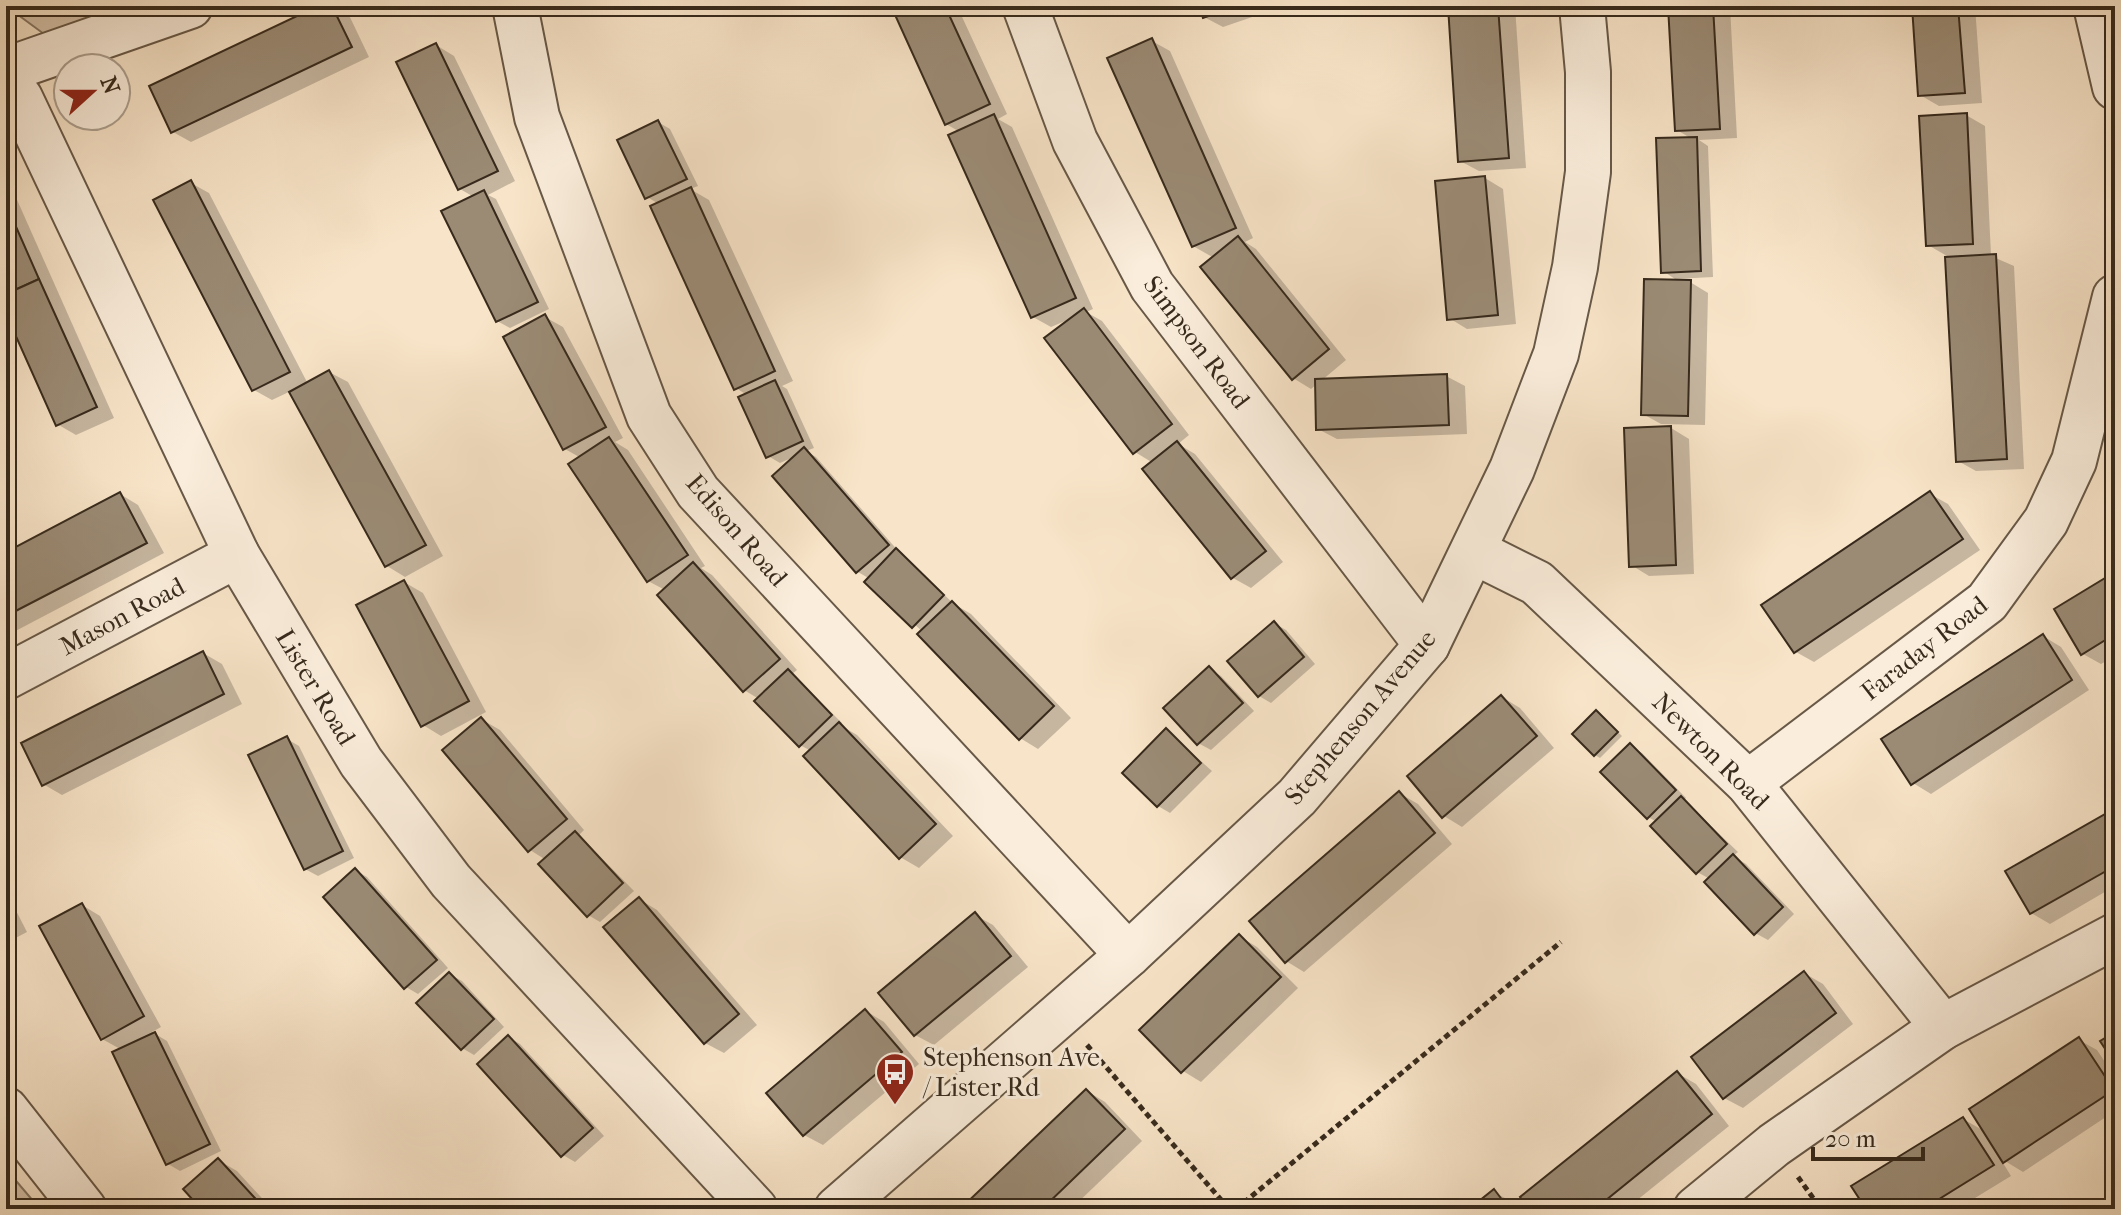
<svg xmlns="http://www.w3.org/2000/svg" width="2121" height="1215" font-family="'IM FELL French Canon',serif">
<rect width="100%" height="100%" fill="#f8e4c8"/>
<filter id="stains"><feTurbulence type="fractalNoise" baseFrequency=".0025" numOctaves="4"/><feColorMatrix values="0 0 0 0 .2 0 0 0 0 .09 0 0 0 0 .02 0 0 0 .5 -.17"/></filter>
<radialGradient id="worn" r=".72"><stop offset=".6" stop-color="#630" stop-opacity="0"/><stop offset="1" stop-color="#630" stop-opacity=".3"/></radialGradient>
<!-- green -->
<g fill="#d7c4ab" stroke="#877764" stroke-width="2">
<path d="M6,6h122l-84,28z"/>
<path d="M6,1169l34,40h-34z"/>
</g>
<!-- shadow -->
<g fill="#0003">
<path d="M322,6h13l13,7 21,44 -178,85 -18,-10z"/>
<path d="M832,6h30l-3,9z"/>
<path d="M893,6h64l50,108 -9,5 14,8 81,182 -7,3 16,9 87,114 -11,9 17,10 88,108 -32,26 -18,-10 -88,-109 8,-6 -18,-11 -65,-133 -19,8 -18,-10 -73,-185 -14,-8z"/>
<path d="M1201,6h83l-61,21 -19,-10z"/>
<path d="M1450,6h65l11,162 -47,3 -19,-10z"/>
<path d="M1670,6h60l7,132 -38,2 9,6 5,131 -38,2 -12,-8 29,-132 -15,-9z"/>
<path d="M1914,6h61l7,97 -43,3 -19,-11z"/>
<path d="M1152,41l18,10 83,187 -8,4 11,7 90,111 -25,21 125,-5 19,10 2,48 -130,5 -19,-10 -1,-45 -6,5 -18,-11 -79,-120 -21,-12z"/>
<path d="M436,45l18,11 61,125 -27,14 8,4 53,110 -39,19 -13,-7 -23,-124 -14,-8z"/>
<path d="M1966,115l19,11 6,130 23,10 10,203 -48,2 -18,-10 -11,-205 -19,-11z"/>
<path d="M658,122l12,7 28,57 -8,3 19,11 84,181 -11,5 5,3 27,59 -8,3 10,6 84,96 54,51 17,10 100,104 -33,31 -18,-11 -97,-106 -56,-50 3,-3 -12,-7 -62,-116 -16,7 -12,-7 -21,-61 -11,-7 -77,-184 -12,-7z"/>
<path d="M6,175l108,243 -38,17 -19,-11 -51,-115z"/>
<path d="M1485,178l18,11 13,135 -49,5 -18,-11z"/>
<path d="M191,183l18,10 99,191 21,-12 19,10 95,174 -38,21 -18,-11 -96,-175 -19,9 -18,-10z"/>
<path d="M1690,282l18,11 -3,132 -44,-1 -18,-10z"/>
<path d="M545,317l18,10 60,111 -8,4 13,8 77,116 -4,2 11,7 85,95 -5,4 50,49 -2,2 17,10 96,101 -34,32 -19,-11 -89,-106 -11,-6 -41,-46 -15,-9 -79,-100 -17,-9 -67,-123 -16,-9z"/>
<path d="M1671,428l18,11 5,135 -45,2 -18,-11z"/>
<path d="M120,494l18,11 26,48 -158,83v-82z"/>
<path d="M1930,494l18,10 32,46 -166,112 -18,-10z"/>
<path d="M2115,574v82l-14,8 -18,-10z"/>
<path d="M404,582l19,11 63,119 -45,24 -18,-11z"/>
<path d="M1274,623l12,7 29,34 -44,39 -12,-7z"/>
<path d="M2043,636l18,11 28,43 -158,104 -18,-11z"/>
<path d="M203,653l19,11 20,40 -180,91 -19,-11z"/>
<path d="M1209,669l12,7 33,35 -43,39 -13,-7z"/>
<path d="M1502,697l18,11 34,40 -92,79 -18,-11z"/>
<path d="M1597,713l25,23 -22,22 -5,-3z"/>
<path d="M481,719l19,11 84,100 -5,5 55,56 -34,31 -12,-7 -42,-55 -16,-10z"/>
<path d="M1167,731l45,40 -42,42 -12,-7z"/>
<path d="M287,739l12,7 55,112 -36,18 -13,-7z"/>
<path d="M1630,746l12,7 44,45 -2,2 54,52 -5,4 13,8 48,50 -26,26 -13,-7 -45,-54 -13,-7 -40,-50 -9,-5z"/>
<path d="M1399,793l19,11 34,40 -148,128 -18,-11z"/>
<path d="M2114,811l1,75 -65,38 -19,-11z"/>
<path d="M355,870l12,7 81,91 -30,26 -12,-7z"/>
<path d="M6,891l21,41 -21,11z"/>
<path d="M639,899l18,11 100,115 -33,28 -19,-10z"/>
<path d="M82,905l18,11 61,111 -9,5 15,9 54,110 -41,20 -12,-7 -46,-114 -20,-11z"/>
<path d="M975,915l18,10 35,42 -94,78 -19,-10z"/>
<path d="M1239,936l18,11 41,41 -97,94 -18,-11 -41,-41z"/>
<path d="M1804,973l19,11 30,40 -110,84 -19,-10z"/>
<path d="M449,974l13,7 42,46 -30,28 -12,-7z"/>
<path d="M866,1011l18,11 35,42 -96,81 -19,-10z"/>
<path d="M508,1037l12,7 84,92 -29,26 -12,-7z"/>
<path d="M2079,1040l18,10 18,27v34l-92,61 -23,-14 11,18 -54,33h-89l95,-90 23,13z"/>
<path d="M1677,1073l19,11 33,42 -103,83h-94z"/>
<path d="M1087,1091l18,11 37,39 -71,68h-108z"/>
<path d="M218,1160l19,11 35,38h-69z"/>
<path d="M1494,1192l18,10 6,7h-46z"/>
</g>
<!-- building -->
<g fill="#9b8b75" stroke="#372a1c" stroke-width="2">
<path d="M318,6h14l20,41 -181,86 -22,-47z"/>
<path d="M891,6h54l45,98 -45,21z"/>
<path d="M1199,6h38l-34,12z"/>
<path d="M1448,6h50l11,152 -51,4z"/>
<path d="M1668,6h45l7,123 -45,2z"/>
<path d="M1912,6h46l7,87 -47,3z"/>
<path d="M1152,38l84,190 -44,19 -85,-189z"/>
<path d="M436,43l62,128 -40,19 -62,-128z"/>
<path d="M1967,113l6,131 -47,2 -7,-130z"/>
<path d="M994,114l82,184 -45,20 -83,-183z"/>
<path d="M658,120l29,59 -42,20 -28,-59z"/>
<path d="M1697,137l4,134 -40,2 -5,-135z"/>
<path d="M1485,176l13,139 -51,5 -12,-139z"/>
<path d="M191,180l99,192 -38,19 -99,-191z"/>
<path d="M691,187l84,184 -41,19 -84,-184z"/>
<path d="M484,190l54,112 -42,20 -55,-111z"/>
<path d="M6,204l33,75 -33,15z"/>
<path d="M1238,236l91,113 -37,31 -92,-113z"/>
<path d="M1996,254l11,205 -51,3 -11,-205z"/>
<path d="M39,279l58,128 -41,19 -50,-112v-20z"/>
<path d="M1644,279l47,1 -3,136 -47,-1z"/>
<path d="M1084,308l88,116 -39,30 -89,-116z"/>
<path d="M545,314l61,113 -43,23 -60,-113z"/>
<path d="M329,370l97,175 -41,22 -96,-175z"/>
<path d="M1447,374l2,51 -133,5 -1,-51z"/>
<path d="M775,380l28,61 -37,17 -28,-61z"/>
<path d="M1671,426l5,139 -47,2 -5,-139z"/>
<path d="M609,437l79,118 -41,27 -79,-118z"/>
<path d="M1177,441l89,110 -35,28 -89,-110z"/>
<path d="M804,447l85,98 -33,28 -84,-97z"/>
<path d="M1930,491l33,48 -169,114 -33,-48z"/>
<path d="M120,492l27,51 -141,73v-64z"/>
<path d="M896,548l48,47 -32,33 -48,-46z"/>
<path d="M693,562l87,97 -37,33 -86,-97z"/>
<path d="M2115,572v62l-34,21 -27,-46z"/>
<path d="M404,580l65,121 -48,26 -65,-122z"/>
<path d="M952,601l102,105 -35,34 -102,-106z"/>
<path d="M1274,621l30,36 -46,40 -31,-36z"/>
<path d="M2043,634l29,46 -161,105 -30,-46z"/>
<path d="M203,651l21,43 -182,92 -21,-43z"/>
<path d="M1209,666l34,37 -46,42 -34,-37z"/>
<path d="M788,669l44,46 -33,32 -45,-46z"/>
<path d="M1501,695l36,41 -95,82 -35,-42z"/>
<path d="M1596,710l22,22 -24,24 -22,-22z"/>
<path d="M481,717l86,102 -39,33 -86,-102z"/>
<path d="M839,722l97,102 -37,35 -96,-103z"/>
<path d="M1166,728l35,35 -44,44 -35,-34z"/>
<path d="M287,736l56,115 -39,19 -56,-115z"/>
<path d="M1630,743l46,47 -29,29 -47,-47z"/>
<path d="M1399,791l36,42 -150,130 -36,-42z"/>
<path d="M1681,796l46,48 -31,30 -46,-48z"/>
<path d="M2114,809l1,57 -85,48 -25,-43z"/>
<path d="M575,831l48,52 -36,34 -49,-53z"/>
<path d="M1733,854l50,53 -29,28 -50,-53z"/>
<path d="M355,868l82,92 -33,29 -81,-92z"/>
<path d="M639,897l100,117 -35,30 -101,-117z"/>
<path d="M82,903l62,113 -43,24 -62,-114z"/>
<path d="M975,912l36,44 -97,80 -36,-43z"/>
<path d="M1239,934l42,43 -100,96 -42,-43z"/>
<path d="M1804,971l32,42 -113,86 -32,-42z"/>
<path d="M449,972l45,47 -33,31 -45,-47z"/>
<path d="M865,1009l37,43 -99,84 -37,-43z"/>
<path d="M155,1032l55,112 -44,21 -54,-113z"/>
<path d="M2115,1032v32l-15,-23z"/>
<path d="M508,1035l85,93 -32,29 -84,-93z"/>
<path d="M2079,1037l35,53 -111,73 -34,-54z"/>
<path d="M1677,1071l35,43 -117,95h-66l-9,-12z"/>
<path d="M1086,1089l39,40 -83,80h-82z"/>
<path d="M1963,1117l31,48 -71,44h-57l-15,-23z"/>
<path d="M218,1158l47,51h-64l-18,-20z"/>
<path d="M1494,1189l15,20h-40z"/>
</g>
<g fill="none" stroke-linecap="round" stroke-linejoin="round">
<!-- minor casing -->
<g stroke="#675847" stroke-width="48">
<g id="minor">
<path d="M515,6l22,111 112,299 49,76 430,463"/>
<path d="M1025,6l50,135 77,145 275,359"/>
<path d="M2096,6l19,81"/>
<path d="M6,70l184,-64"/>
<path d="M6,79l14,19 217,457 124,207 90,119 304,328"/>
<path d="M1473,551l64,32 211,200 195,244"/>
<path d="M6,677l231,-122"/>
<path d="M1748,783l239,-181 59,-81 28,-60 41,-164"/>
<path d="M6,1110l78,99"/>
<path d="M837,1209l291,-254 169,-158 130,-152 85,-176 44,-115 19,-87 13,-95v-100l-6,-66"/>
<path d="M1696,1209l78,-64 169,-118 172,-91"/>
</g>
</g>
<!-- path -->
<g stroke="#372a1c" stroke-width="5" stroke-dasharray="6 4" stroke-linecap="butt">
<path d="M1087,1045l142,164"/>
<path d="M1798,1177l23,32"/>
<path d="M1236,1209l325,-267"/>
</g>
<!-- minor -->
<use href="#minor" stroke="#faeddb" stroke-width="44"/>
</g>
<!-- icons -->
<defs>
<g id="bus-pin" transform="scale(2)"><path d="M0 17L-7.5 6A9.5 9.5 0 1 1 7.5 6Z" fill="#8f2418" stroke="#faeddb"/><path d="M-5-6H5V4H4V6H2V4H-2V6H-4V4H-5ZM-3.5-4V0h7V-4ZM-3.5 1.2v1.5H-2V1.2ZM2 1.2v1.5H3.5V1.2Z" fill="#fff"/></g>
</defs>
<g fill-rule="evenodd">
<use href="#bus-pin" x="895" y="1072"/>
</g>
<g text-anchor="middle" stroke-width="6" stroke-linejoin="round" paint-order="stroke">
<!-- street labels -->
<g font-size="26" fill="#372a1c" stroke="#faeddb">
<text transform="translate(1197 342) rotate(53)" y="9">Simpson Road</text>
<text transform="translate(737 530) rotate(49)" y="9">Edison Road</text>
<text transform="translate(122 616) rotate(-28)" y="9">Mason Road</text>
<text transform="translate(1924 648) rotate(-38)" y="9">Faraday Road</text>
<text transform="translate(316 687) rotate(59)" y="9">Lister Road</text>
<text transform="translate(1360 717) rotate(-50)" y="9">Stephenson Avenue</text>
<text transform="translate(1711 751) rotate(45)" y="9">Newton Road</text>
</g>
<!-- poi labels -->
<g font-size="26" fill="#372a1c" stroke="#faeddb" text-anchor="start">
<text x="923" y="1066">Stephenson Ave<tspan x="923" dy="30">/ Lister Rd</tspan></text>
</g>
</g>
<!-- margin -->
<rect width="2121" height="1215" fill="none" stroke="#f8e4c8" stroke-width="32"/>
<rect x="8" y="8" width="2105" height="1199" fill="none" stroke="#372a1c" stroke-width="4"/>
<rect x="16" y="16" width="2089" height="1183" fill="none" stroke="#372a1c" stroke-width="2"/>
<!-- north arrow -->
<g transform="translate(92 92) rotate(69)"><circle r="38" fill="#faeddb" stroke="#ac9f8f" stroke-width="2"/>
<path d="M0-6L14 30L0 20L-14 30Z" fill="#8f2418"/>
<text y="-12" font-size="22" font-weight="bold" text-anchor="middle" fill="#372a1c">N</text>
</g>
<!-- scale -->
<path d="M1813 1147v12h110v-12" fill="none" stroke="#372a1c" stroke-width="4"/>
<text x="1825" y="1147" font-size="24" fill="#372a1c" stroke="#faeddb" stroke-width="6" paint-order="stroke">20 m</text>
<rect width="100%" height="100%" filter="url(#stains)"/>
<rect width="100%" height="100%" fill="url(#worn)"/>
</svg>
